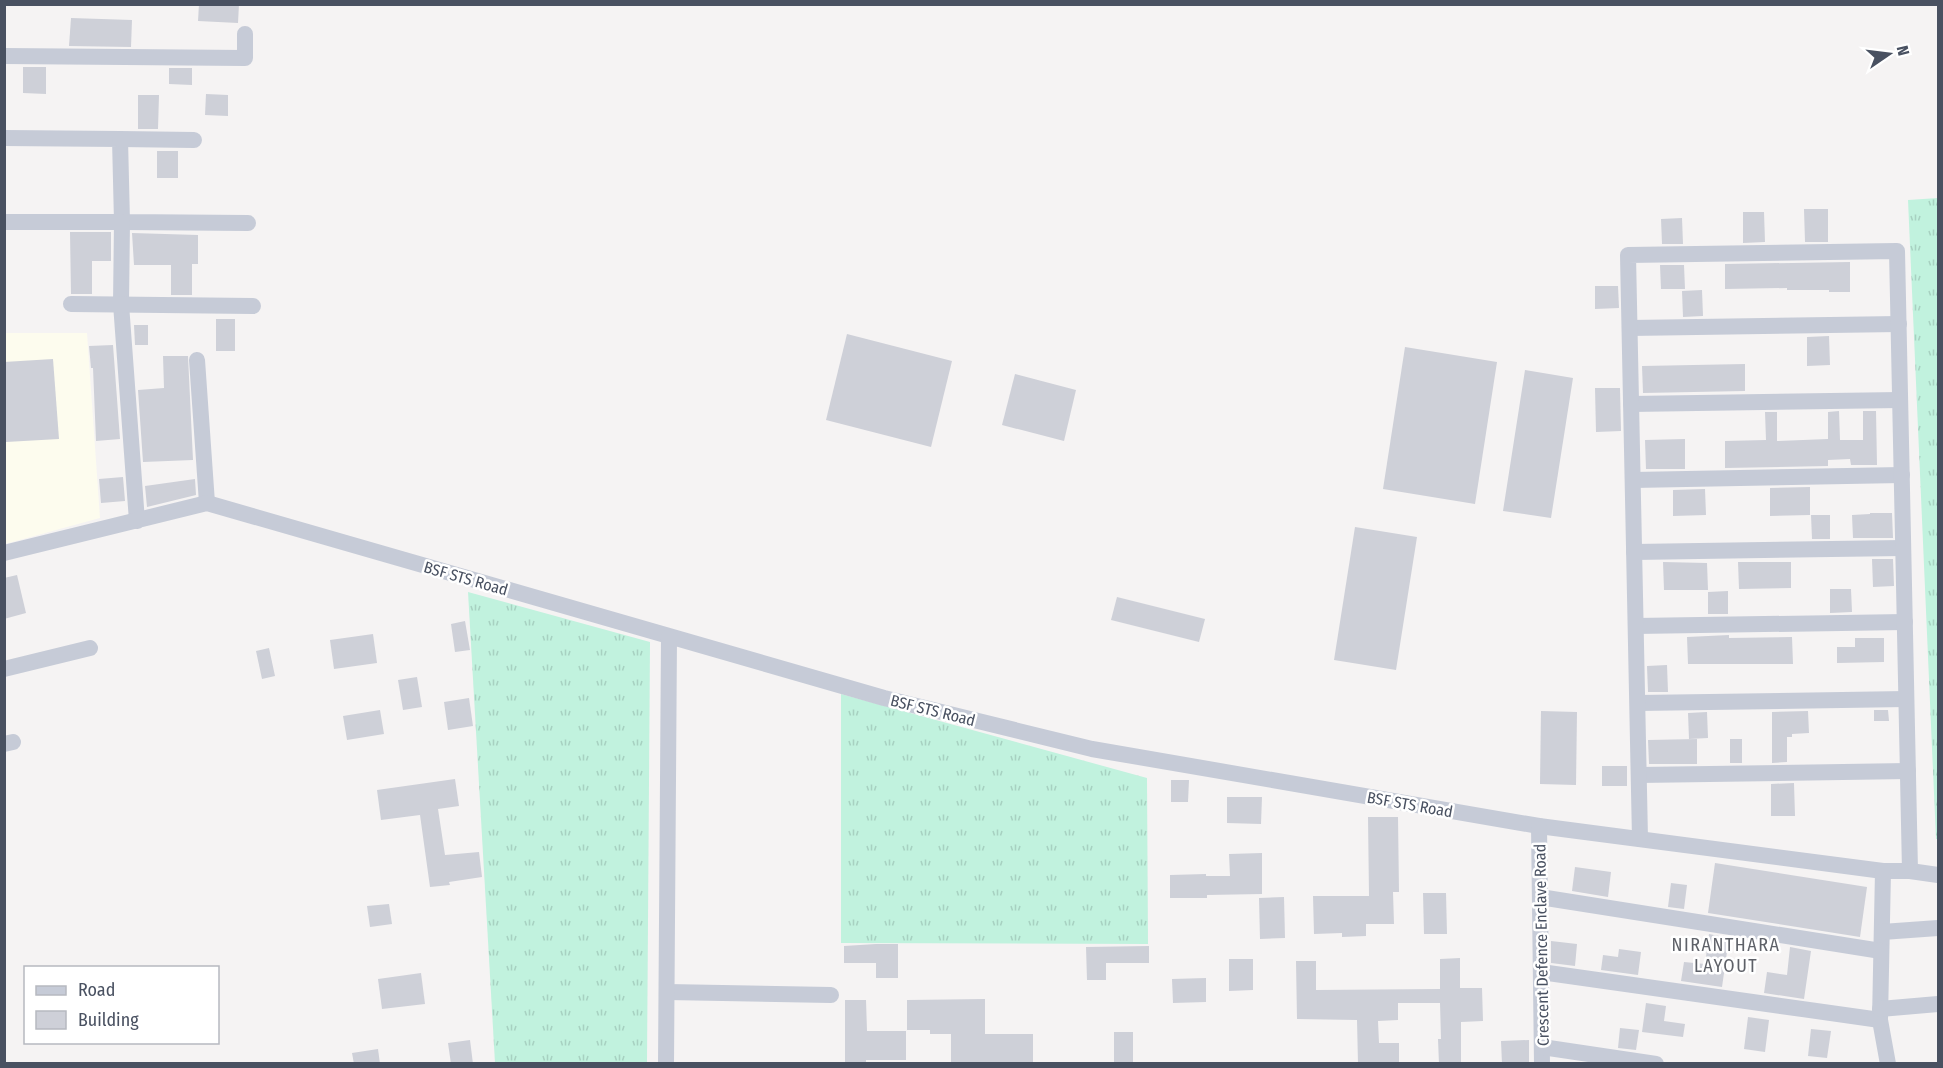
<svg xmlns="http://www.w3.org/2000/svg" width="1943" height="1068" font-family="'Fira Sans Condensed',sans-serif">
<defs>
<pattern id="grass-tufts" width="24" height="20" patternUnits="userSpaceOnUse" patternTransform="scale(1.5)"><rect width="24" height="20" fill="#c1f2de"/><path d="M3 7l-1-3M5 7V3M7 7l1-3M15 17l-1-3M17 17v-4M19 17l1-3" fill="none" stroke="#a7d1c1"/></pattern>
</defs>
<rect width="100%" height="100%" fill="#f5f3f3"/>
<!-- commercial -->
<path fill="#fdfcee" d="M5,333h82l13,185 -95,26z"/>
<!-- grass -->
<g fill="url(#grass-tufts)">
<path d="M1938,198v641h-2l-28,-639z"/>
<path d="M468,592l182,50 -3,421h-152z"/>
<path d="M841,694l306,84 1,166 -307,-1z"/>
</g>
<!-- building -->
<g fill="#ced0d8">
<path d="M199,4h40l-1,19 -40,-2z"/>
<path d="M71,18l61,2 -1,27 -62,-1z"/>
<path d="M23,67h23v27l-23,-1z"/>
<path d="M169,68h23v17l-23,-1z"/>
<path d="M206,94l22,1v21l-23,-1z"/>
<path d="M138,95h21l-1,34h-20z"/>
<rect x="157" y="151" width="21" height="27"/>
<path d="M1804,209h24v33h-23z"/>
<path d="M1743,212h21l1,30 -22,1z"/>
<path d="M1682,218l1,26h-21l-1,-25z"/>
<path d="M70,232h41v29h-19v33h-21z"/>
<path d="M132,233l66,2v29h-6v31h-21v-30h-37z"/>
<path d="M1850,262v30h-21v-2h-42v-2l-62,1v-25z"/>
<path d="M1660,265h24l1,24h-24z"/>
<path d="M1595,286h23l1,22 -24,1z"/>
<path d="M1702,290l1,26 -20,1 -1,-26z"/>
<rect x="216" y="319" width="19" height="32"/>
<path d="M134,325h14v20h-13z"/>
<path d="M847,334l105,27 -21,86 -105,-27z"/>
<path d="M1829,336l1,29 -23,1v-29z"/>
<path d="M113,345l7,94 -24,2 -3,-73h-2l-2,-22z"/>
<path d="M1405,347l92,15 -22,142 -92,-15z"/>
<path d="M163,356h25l5,104 -50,2 -5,-72 26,-2z"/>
<path d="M53,359l6,80 -53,3 -2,-80z"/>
<path d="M1745,364v27l-102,2 -1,-27z"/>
<path d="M1525,370l48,8 -22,140 -48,-7z"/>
<path d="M1015,374l61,16 -12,51 -62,-16z"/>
<path d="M1595,388h25l1,43 -25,1z"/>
<path d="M1839,411l1,29h23v-29h13l1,54h-26l-1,-6 -22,1v6l-103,2v-27l41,-1 -1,-28h12v29l51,-2v-27z"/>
<path d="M1685,439v30h-39l-1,-29z"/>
<path d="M123,477l2,24 -24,2 -2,-24z"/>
<path d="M195,479l1,16 -49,12 -2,-21z"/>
<path d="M1810,487v28l-40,1v-28z"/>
<path d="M1705,489l1,26 -33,1v-26z"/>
<path d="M1870,513h22l1,25h-40l-1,-23 18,-1z"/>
<path d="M1811,515h19v24h-18z"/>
<path d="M1355,527l62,10 -21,133 -62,-10z"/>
<path d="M1872,559h21l1,27 -21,1z"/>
<path d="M1663,562l44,1 1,27h-44z"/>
<path d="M1738,562h53v26l-52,1z"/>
<path d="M17,575l9,38 -22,6v-41z"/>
<path d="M1830,589h21l1,23 -22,1z"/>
<path d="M1728,591v23h-20v-22z"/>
<path d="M1117,597l88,22 -6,23 -88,-22z"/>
<path d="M465,621l5,29 -15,2 -4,-28z"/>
<path d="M373,634l4,29 -43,6 -4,-29z"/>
<path d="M1729,635v3l63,-1 1,27h-105l-1,-27z"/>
<path d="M1855,638h29v24l-47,1v-16h18z"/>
<path d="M269,648l6,28 -13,3 -6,-28z"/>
<path d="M1667,665l1,27h-20l-1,-26z"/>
<path d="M417,677l5,30 -19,3 -5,-30z"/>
<path d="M469,698l4,28 -25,4 -4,-28z"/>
<path d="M380,710l4,24 -37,6 -4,-24z"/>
<path d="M1874,710h14l1,11h-15z"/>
<path d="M1541,711l36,1 -1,73 -36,-1z"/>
<path d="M1808,711l1,22 -17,1v3h-5v25l-15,1v-51z"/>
<path d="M1707,712l1,26 -19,1 -1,-26z"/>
<path d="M1697,739v25h-48l-1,-24z"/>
<rect x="1730" y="739" width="12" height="24"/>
<rect x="1602" y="766" width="25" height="20"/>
<path d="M455,779l4,27 -21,3 7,46 34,-3 3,25 -33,5 1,3 -20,2 -10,-72 -39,5 -4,-30z"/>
<path d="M1171,780h18l-1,22h-17z"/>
<path d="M1794,783l1,33h-24v-32z"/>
<path d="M1227,797h35l-1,27 -34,-1z"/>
<path d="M1368,817h30l1,75h-6l1,32h-28v12l-24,1v-4l-28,1 -1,-38h56z"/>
<path d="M1262,853v41l-55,1v3h-37v-23l36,-1v2h24l-1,-22z"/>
<path d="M1715,863l152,24 -7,50 -152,-24z"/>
<path d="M1575,867l36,5 -3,25 -36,-6z"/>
<path d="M1671,883l16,2 -3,24 -16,-2z"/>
<path d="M1423,893h23l1,41h-23z"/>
<path d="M1284,897l1,41 -25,1 -1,-41z"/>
<path d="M389,904l3,20 -22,3 -3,-21z"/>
<path d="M1709,934l20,4 -7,49 -41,-6 3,-19 21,2z"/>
<path d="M1551,941l26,3 -2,22 -24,-3z"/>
<path d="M876,944h22v34h-22v-15h-32v-17z"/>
<path d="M1149,946v17h-43v17h-19l-1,-33z"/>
<path d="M1790,947l21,4 -7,48 -40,-6 3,-21 20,3z"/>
<path d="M1619,949l22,3 -3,23 -37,-5 2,-15 15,2z"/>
<path d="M1460,958v30h22l1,33 -22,1v42h-22l-1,-25h3l-1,-36h-42v17l-20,1 1,22h20v21h-41l-1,-44 -60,-1 -1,-58h20v29l124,-1v-30z"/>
<path d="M1229,959h24v31l-24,1z"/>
<path d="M421,973l4,31 -43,5 -4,-30z"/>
<path d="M1206,978v24l-33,1 -1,-24z"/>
<path d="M985,999v35h48v30h-82v-30h-21v-4h-23v-30z"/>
<path d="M845,1000h21l1,31h39v29h-40v3h-21z"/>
<path d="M1646,1003l20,3 -2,15 21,3 -2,13 -41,-5z"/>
<path d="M1748,1017l21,3 -4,32 -21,-3z"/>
<path d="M1620,1028l19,2 -3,20 -18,-2z"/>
<path d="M1811,1029l20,2 -4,27 -19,-2z"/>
<rect x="1114" y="1032" width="19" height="32"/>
<path d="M470,1040l3,24h-22l-3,-21z"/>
<path d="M1529,1040v24h-27l-1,-23z"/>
<path d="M378,1049l2,15h-26l-2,-11z"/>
</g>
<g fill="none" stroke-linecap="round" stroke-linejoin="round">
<!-- street -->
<g stroke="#c6cbd7" stroke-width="16">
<path d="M4,56l241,2v-24"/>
<path d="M4,138l116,1 2,83 126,1"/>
<path d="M120,139l74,1"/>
<path d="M4,222h118l-1,82 16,217"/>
<path d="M71,304l182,2"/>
<path d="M1630,328l269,-4"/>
<path d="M197,360l10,143"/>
<path d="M1631,404l269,-4"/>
<path d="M1633,480l269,-5"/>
<path d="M1634,552l269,-4"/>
<path d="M4,553l203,-50 677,195 208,51 447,77 344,45h27l28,4"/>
<path d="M1636,626l269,-4"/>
<path d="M4,669l86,-21"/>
<path d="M1638,703l268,-4"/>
<path d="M4,744l9,-2"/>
<path d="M1639,775l269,-4"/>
<path d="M1539,826l3,238"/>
<path d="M1640,839l-12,-584 269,-4 13,620"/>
<path d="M1883,871l-3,149 8,44"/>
<path d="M1540,897l341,54"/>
<path d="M1882,932l56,-4"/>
<path d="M1541,972l339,48"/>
<path d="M667,992l164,3"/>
<path d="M1880,1009l58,-5"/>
<path d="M1542,1047l114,17"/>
<path d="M666,1064l3,-427"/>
</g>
</g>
<g text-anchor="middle" stroke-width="5" stroke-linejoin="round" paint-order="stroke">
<!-- street labels -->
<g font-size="16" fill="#495161" stroke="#fff">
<text transform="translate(466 578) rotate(16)" y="6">BSF STS Road</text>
<text transform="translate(933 710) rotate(14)" y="6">BSF STS Road</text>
<text transform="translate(1410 804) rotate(10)" y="6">BSF STS Road</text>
<text transform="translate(1541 945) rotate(-91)" y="6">Crescent Defence Enclave Road</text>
</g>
<!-- neighbourhood labels -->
<g font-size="18" letter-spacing="1.5" fill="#5e6168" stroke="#fff">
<text x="1726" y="951">NIRANTHARA<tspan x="1726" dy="21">LAYOUT</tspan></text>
</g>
</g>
<!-- border -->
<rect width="1943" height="1068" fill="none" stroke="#495161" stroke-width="12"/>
<!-- legend -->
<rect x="24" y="966" width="195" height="78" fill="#ffffff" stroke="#b6b9c0" stroke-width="1.5"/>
<rect x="36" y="986" width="30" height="9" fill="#c6cbd7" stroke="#b6b9c0" stroke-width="1.5"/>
<text x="78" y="996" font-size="18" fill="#495161">Road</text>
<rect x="36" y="1011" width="30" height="18" fill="#ced0d8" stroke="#b6b9c0" stroke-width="1.5"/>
<text x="78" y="1026" font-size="18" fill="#495161">Building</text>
<!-- north arrow -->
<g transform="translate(1889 54) rotate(76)" stroke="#ffffff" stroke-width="4.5" paint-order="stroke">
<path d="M0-4.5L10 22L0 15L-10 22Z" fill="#495161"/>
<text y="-9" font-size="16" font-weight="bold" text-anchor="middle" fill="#495161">N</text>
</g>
</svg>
